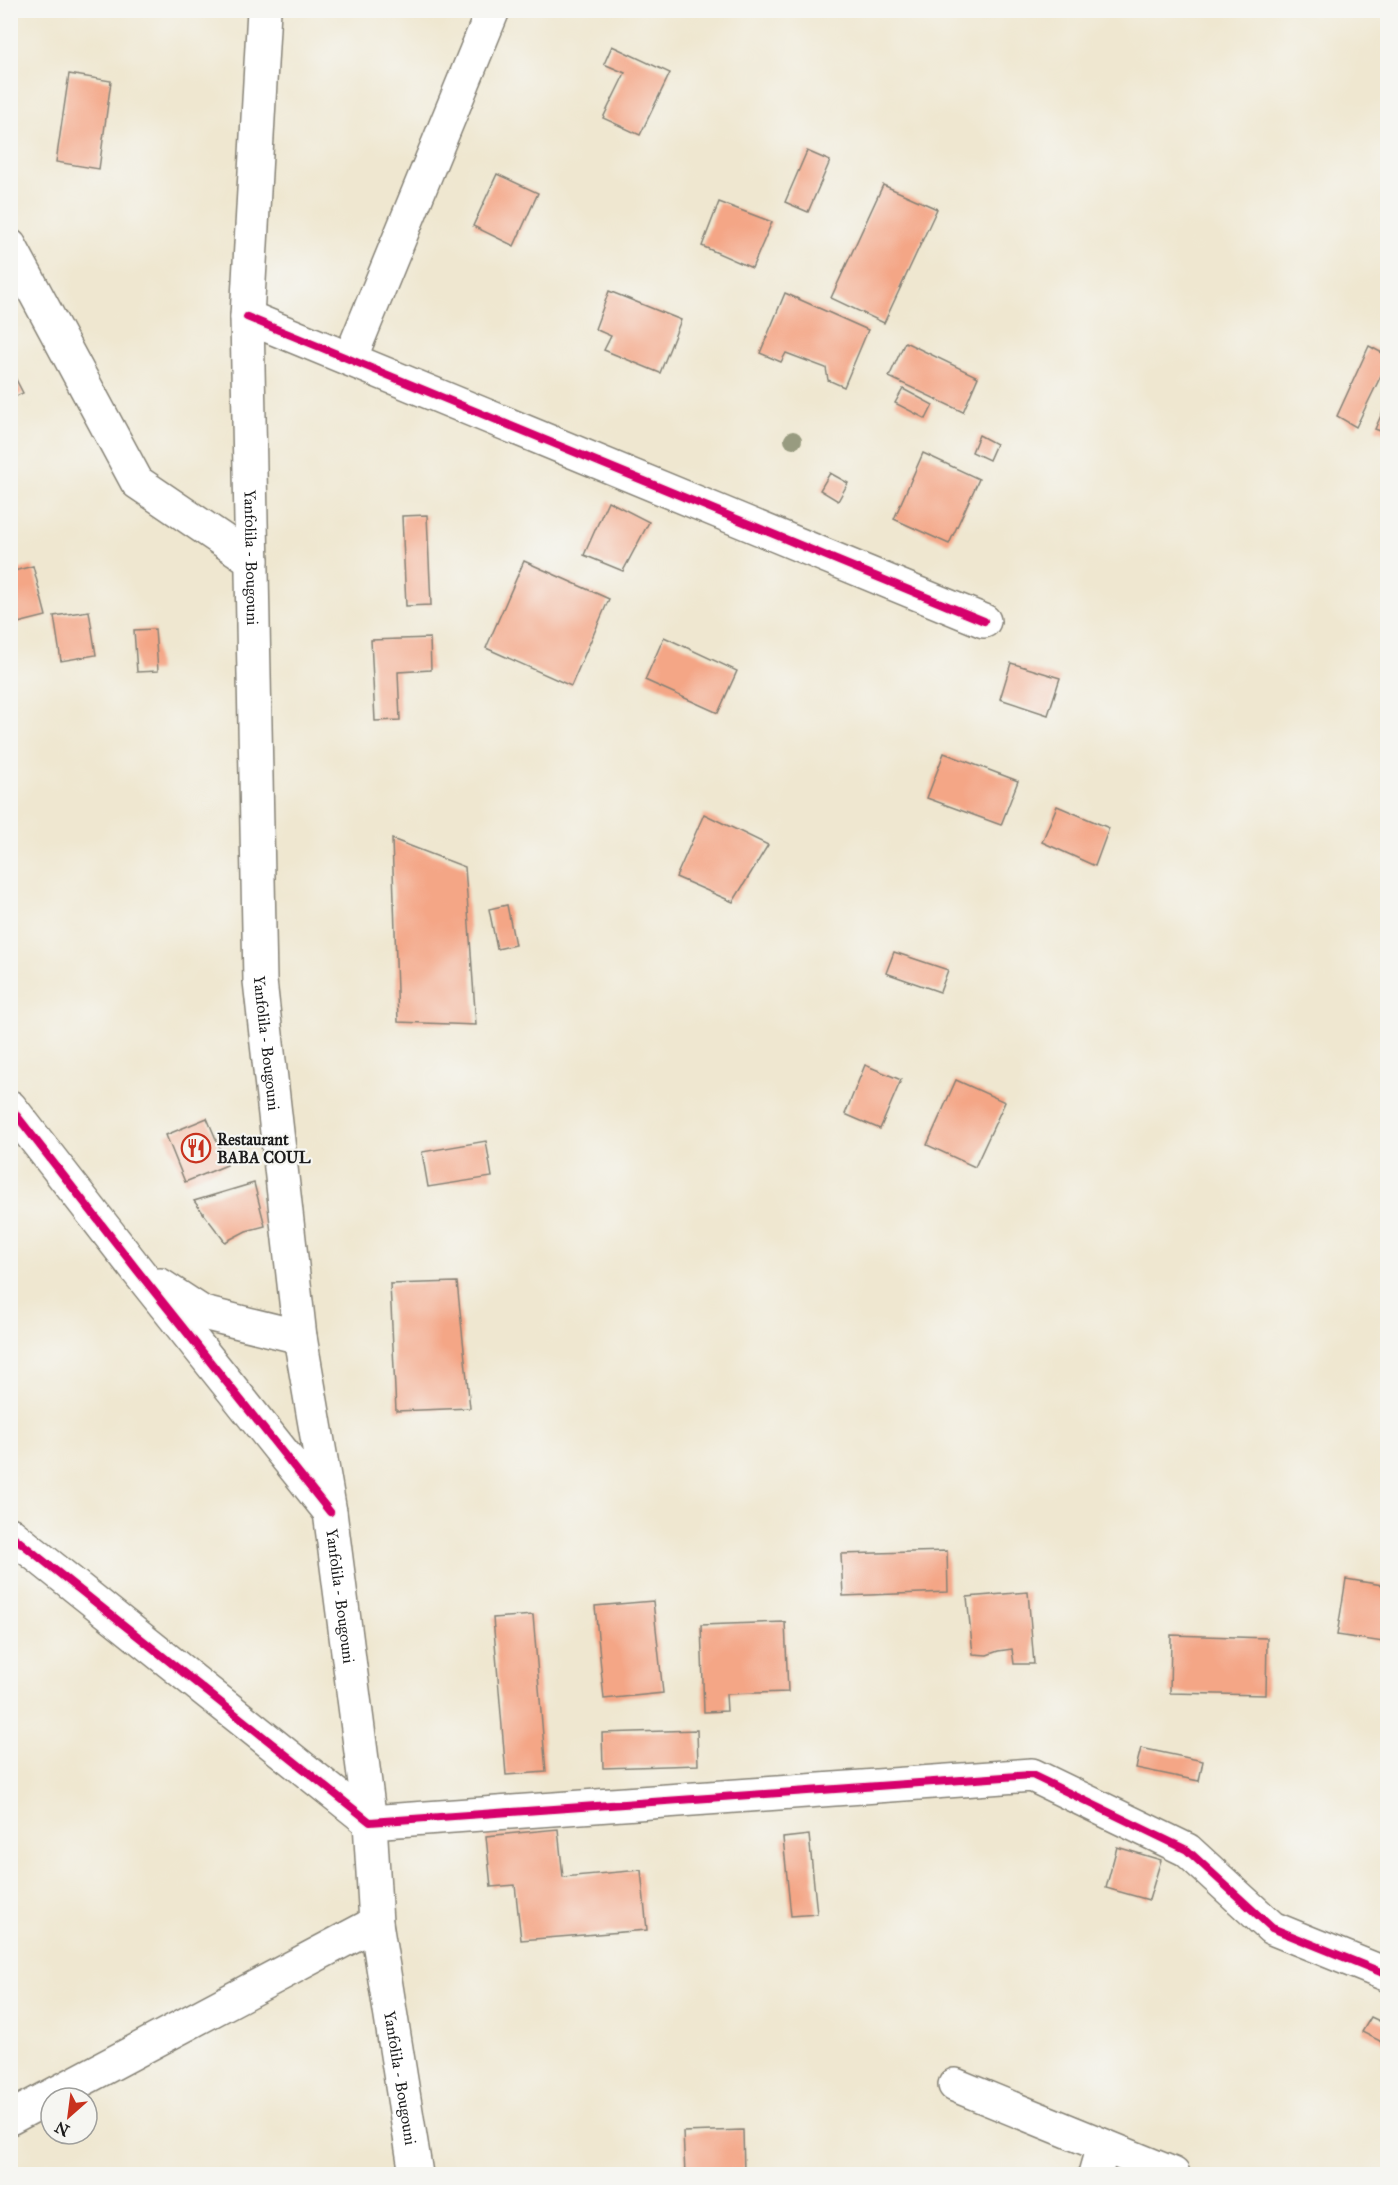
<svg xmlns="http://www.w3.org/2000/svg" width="1398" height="2185" font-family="'IM FELL Great Primer',serif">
<rect width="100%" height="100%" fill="#f6f6f2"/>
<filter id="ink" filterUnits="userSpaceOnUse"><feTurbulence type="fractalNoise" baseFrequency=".0167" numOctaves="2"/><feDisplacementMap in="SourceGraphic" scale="12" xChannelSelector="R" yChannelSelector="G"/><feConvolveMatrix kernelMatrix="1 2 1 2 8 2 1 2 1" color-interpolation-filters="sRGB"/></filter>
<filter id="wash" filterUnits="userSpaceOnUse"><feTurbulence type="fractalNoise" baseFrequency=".008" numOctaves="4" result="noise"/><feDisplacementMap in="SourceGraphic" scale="24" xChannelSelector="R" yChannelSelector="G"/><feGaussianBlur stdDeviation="1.35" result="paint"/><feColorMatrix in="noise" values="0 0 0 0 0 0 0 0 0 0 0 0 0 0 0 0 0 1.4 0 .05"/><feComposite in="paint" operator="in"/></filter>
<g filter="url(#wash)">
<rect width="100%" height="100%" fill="#efe7d0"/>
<g id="blocks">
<!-- building -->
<g fill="#f4a686">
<path d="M612,46l58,27 -30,62 -37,-17 22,-45 -21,-9z"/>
<path d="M69,74l42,7 -12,88 -43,-7z"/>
<path d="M807,151l23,10 -22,51 -23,-10z"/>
<path d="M497,174l41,19 -24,53 -41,-20z"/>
<path d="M883,185l54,24 -53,114 -53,-25z"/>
<path d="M719,202l53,20 -20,46 -50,-22z"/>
<path d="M609,291l72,29 -21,53 -56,-23 7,-14 -16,-7z"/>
<path d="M785,293l83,37 -24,57 -16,-7 -2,-12 -40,-15 -5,9 -21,-9z"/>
<path d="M905,342l73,35 -15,35 -74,-35z"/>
<path d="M1369,346l19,10v5l-32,66 -19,-11z"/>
<path d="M10,368l13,25 -13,6z"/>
<path d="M903,389l30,16 -7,14 -31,-16z"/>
<path d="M1388,400v34l-13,-5z"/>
<path d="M979,435l17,9 -7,16 -17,-8z"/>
<path d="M923,453l56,26 -30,65 -55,-25z"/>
<path d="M830,473l18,10 -10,18 -18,-11z"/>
<path d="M608,501l41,21 -26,49 -39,-16z"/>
<path d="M427,515l4,90 -25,1 -4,-90z"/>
<path d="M524,561l85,38 -38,87 -85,-38z"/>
<path d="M33,566l13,50 -36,9v-53z"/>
<path d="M89,611l7,44 -35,6 -7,-45z"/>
<path d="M155,629l3,42 -21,1 -3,-42z"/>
<path d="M664,637l73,34 -19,42 -73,-33z"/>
<path d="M430,638l1,32 -33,2 2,48 -25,1 -4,-81z"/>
<path d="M1011,663l49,15 -12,37 -48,-16z"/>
<path d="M944,753l74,28 -17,44 -74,-27z"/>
<path d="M1057,806l52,22 -14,38 -53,-24z"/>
<path d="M704,814l64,31 -35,57 -57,-25z"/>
<path d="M392,839l73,28 11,158 -78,-3z"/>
<path d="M507,905l8,40 -18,4 -8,-40z"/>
<path d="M894,952l54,18 -8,22 -54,-19z"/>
<path d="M865,1065l36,15 -21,49 -35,-15z"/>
<path d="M956,1080l49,22 -30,65 -48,-22z"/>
<path d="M207,1118l20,47 -42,17 -19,-47z"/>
<path d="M486,1141l6,36 -64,10 -6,-35z"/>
<path d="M254,1183l11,43 -19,5 -21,11 -31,-41z"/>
<path d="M457,1282l13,126 -74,3 -6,-127z"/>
<path d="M947,1551l1,41 -105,4 -2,-42z"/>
<path d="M1346,1579l42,7v24l-5,32 -46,-7z"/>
<path d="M1028,1592l6,72h-20l-2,-15 -14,2 -11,4 -14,-1 -6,-57z"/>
<path d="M653,1601l10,92 -59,6 -9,-93z"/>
<path d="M533,1615l13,157 -40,3 -13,-157z"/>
<path d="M785,1622l3,70 -62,2 1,17 -23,1 -3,-87z"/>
<path d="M1171,1635l96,3 -1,57 -96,-2z"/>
<path d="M697,1730l1,35 -95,3 -1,-35z"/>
<path d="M1141,1748l62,13 -4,20 -63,-13z"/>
<path d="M558,1829l5,48 78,-7 6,60 -126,10 -6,-55 -24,2 -5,-51z"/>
<path d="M809,1835l8,79 -26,2 -8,-78z"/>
<path d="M1117,1847l44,13 -12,40 -43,-12z"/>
<path d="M1371,2017l17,8v20l-26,-13z"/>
<path d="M743,2130l1,44h-59l-2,-42z"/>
</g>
</g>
</g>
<g filter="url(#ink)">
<use href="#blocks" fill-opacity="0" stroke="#868276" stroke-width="1.5"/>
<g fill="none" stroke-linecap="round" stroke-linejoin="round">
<!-- minor casing -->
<g stroke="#868276" stroke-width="36">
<g id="minor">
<path d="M10,246l127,236 115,78"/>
<path d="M247,317l737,304"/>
<path d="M350,359l143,-349"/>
<path d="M10,1107l127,163 193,242"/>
<path d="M160,1285l43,28 97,24"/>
<path d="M10,1534l360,288 662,-47 155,75 85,78 116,47"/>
<path d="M955,2085l218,89"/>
<path d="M10,2118l366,-195"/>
<path d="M1095,2174l8,-28"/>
</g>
</g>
<!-- major casing -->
<g stroke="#868276" stroke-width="36">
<g id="major">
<path id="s1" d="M264,10l-17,307 13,664 40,356 30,175 40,310 6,101 40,251"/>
</g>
</g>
<!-- minor -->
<use href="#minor" stroke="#fff" stroke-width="33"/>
<!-- major -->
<use href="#major" stroke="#fff" stroke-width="33"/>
<!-- cycleway casing -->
<g stroke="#f6f6f2" stroke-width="11">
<g id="cycleway">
<path d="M247,317l737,304"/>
<path d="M10,1107l127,163 193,242"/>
<path d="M10,1534l360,288 662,-47 155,75 85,78 116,47"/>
</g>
</g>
<!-- cycleway -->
<use href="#cycleway" stroke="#d6006c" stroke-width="8"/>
</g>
<!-- trees -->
<circle fill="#989b80" cx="793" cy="440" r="9"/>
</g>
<!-- icons -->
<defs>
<g id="restaurant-ring" transform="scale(1.5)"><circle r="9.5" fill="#f6f6f2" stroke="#c8321e" stroke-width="1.5"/><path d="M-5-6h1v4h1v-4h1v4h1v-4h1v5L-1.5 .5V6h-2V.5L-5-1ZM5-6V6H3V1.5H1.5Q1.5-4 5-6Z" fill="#c8321e"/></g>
</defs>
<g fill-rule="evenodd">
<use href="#restaurant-ring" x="196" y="1148"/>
</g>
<g text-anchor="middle" stroke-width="4.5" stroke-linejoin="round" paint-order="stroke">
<!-- street labels -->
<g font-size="16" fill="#1c1c1c" stroke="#f6f6f2">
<text dy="6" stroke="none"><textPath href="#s1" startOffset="548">Yanfolila - Bougouni</textPath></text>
<text dy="6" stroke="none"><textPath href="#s1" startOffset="1034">Yanfolila - Bougouni</textPath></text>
<text dy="6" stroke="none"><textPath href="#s1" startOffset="1592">Yanfolila - Bougouni</textPath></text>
<text dy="6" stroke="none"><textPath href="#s1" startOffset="2078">Yanfolila - Bougouni</textPath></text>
</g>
<!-- poi labels -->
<g font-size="16" font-weight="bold" fill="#1c1c1c" stroke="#f6f6f2" text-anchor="start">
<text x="217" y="1145">Restaurant<tspan x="217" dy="18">BABA COUL</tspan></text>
</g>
</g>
<!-- margin -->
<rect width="1398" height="2185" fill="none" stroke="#f6f6f2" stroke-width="36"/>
<!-- north arrow -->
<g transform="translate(69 2116) rotate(208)"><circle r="28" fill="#f6f6f2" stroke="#9f9f9c" stroke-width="1.5"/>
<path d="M0-4.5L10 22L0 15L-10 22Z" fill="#c8321e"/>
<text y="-9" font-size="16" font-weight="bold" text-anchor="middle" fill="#1c1c1c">N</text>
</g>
</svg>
